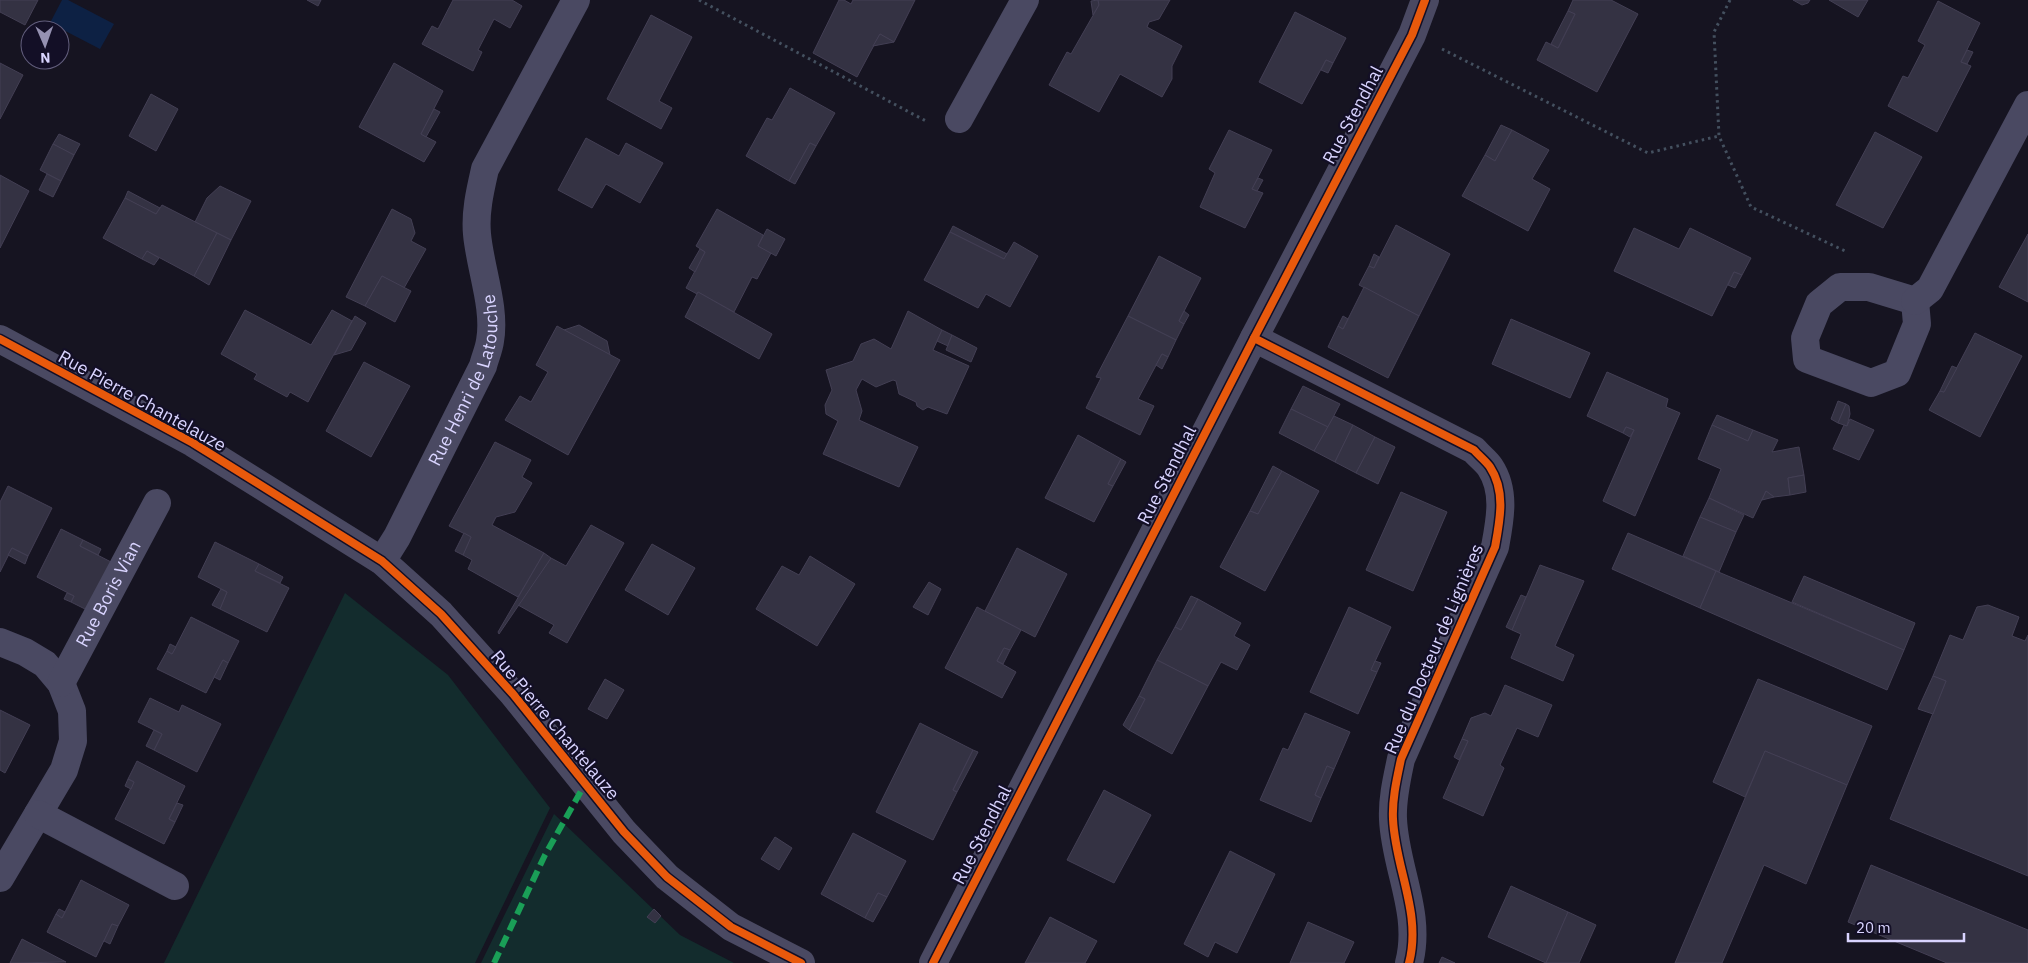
<svg xmlns="http://www.w3.org/2000/svg" width="2028" height="963" font-family="'IBM Plex Sans',sans-serif">
<rect width="100%" height="100%" fill="#161421"/>
<!-- green -->
<g fill="#132c2d">
<path d="M345,593l103,82 102,133 -75,155h-311z"/>
<path d="M554,814l126,121 54,28h-253z"/>
</g>
<!-- water -->
<path fill="#0d2144" d="M62,0h6l46,24 -14,25 -50,-26z"/>
<!-- building -->
<g fill="#343243" stroke="#433f54">
<path d="M0,0h38l-13,25 -25,-13z"/>
<path d="M307,0h14l-3,6z"/>
<path d="M453,0h59l10,6 -12,22 -16,-9 -16,31 4,2 -9,19 -51,-27 10,-18 6,3z"/>
<path d="M839,0h5l7,4 2,-4h62l-21,42 -14,-8 -23,43 -44,-24z"/>
<path d="M1098,0l1,5 -6,10 -2,-14z"/>
<path d="M1098,0h72l-11,19 -10,3 -2,5 35,19 -10,20v13l-10,18 -42,-23 -21,38 -50,-27 18,-33 4,2 28,-49z"/>
<path d="M1573,0h38l27,14 -41,78 -60,-32 9,-18 12,6 17,-34 -7,-3z"/>
<path d="M1793,0h17l-2,3 -6,2z"/>
<path d="M1829,0h39l-10,17z"/>
<path d="M1938,1l42,22 -19,39 10,4 -34,66 -49,-26 15,-30 5,2 17,-33 -7,-4z"/>
<path d="M1568,11l7,3 -17,34 -7,-4z"/>
<path d="M1295,12l51,26 -13,25 -7,-3 -24,44 -43,-22z"/>
<path d="M651,15l41,22 -33,64 13,7 -11,21 -54,-30z"/>
<path d="M880,34l14,8 -21,4z"/>
<path d="M1967,50l6,2 -6,12 -6,-2z"/>
<path d="M1326,60l7,3 -5,10 -7,-3z"/>
<path d="M0,63l23,12 -23,44z"/>
<path d="M394,63l49,28 -22,43 15,8 -12,20 -65,-35z"/>
<path d="M790,88l45,25 -19,33 -6,-3 -21,38 -43,-25 21,-38 5,2z"/>
<path d="M151,94l27,15 -22,42 -27,-15z"/>
<path d="M434,109l6,3 -14,25 -5,-3z"/>
<path d="M1501,125l11,5 -17,31 -10,-6z"/>
<path d="M1229,130l43,20 -20,39 11,4 -18,35 -45,-21 15,-34 -6,-4z"/>
<path d="M1512,130l37,20 -17,29 18,10 -22,42 -66,-35 23,-41 10,6z"/>
<path d="M1875,132l47,25 -39,71 -47,-23z"/>
<path d="M59,134l21,10 -6,11 -21,-11z"/>
<path d="M586,138l33,18 7,-13 37,20 -23,40 -34,-19 -14,24 -34,-18z"/>
<path d="M810,143l6,3 -21,38 -6,-3z"/>
<path d="M53,144l21,11 -13,26 -21,-11z"/>
<path d="M47,174l14,7 -8,16 -14,-7z"/>
<path d="M0,175l29,16 -29,57z"/>
<path d="M1258,178l5,2 -6,11 -5,-2z"/>
<path d="M220,186l31,15 -20,39 -36,-18 12,-24z"/>
<path d="M128,191l32,17 -4,6 -31,-16z"/>
<path d="M125,198l31,16 6,-9 55,28 -23,43 -47,-25 -5,8 -39,-21z"/>
<path d="M392,209l19,10 4,14 -4,8 15,8 -22,39 -22,-12 -17,30 -19,-9z"/>
<path d="M717,209l46,26 -5,11 13,7 -14,26 -5,-2 -18,35 -36,-20 -1,2 -11,-6 19,-36 -9,-6z"/>
<path d="M1396,225l54,29 -31,62 -60,-31 10,-19 5,2z"/>
<path d="M953,226l54,28 -3,5 -54,-27z"/>
<path d="M1634,228l45,21 11,-21 61,30 -9,17 -8,-3 -22,44 -98,-45z"/>
<path d="M767,229l18,10 -9,17 -18,-10z"/>
<path d="M950,232l54,27 10,-17 24,14 -28,51 -24,-13 -8,14 -54,-28z"/>
<path d="M217,233l14,7 -22,45 -15,-9z"/>
<path d="M2028,234v68l-29,-15z"/>
<path d="M700,249l5,3 -10,20 -6,-4z"/>
<path d="M147,251l12,7 -5,7 -12,-6z"/>
<path d="M1374,254l5,3 -5,11 -5,-2z"/>
<path d="M1159,256l42,22 -22,43 5,3 -8,16 -48,-24z"/>
<path d="M1734,272l8,3 -7,13 -7,-3z"/>
<path d="M382,276l29,15 -16,31 -30,-16z"/>
<path d="M1364,287l55,29 -31,62 -60,-31 10,-21 5,3z"/>
<path d="M698,292l74,42 -13,25 -74,-42z"/>
<path d="M245,310l66,35 21,-35 20,11 -44,81 -18,-10 -3,5 -33,-18 3,-5 -36,-20z"/>
<path d="M908,311l34,19 -9,20 36,16 -22,48 -19,-7 -5,3 -6,-4 -1,-4 -17,-8 -3,-13 -3,-1 -17,7 -14,-8 -6,11 6,21 -3,9 59,27 -19,40 -76,-33 15,-33 -12,-7 -1,-9 7,-15 -6,-20 27,-9 8,-17 13,-5 17,10z"/>
<path d="M1184,311l5,4 -5,9 -5,-3z"/>
<path d="M355,316l11,7 -15,27 -17,5z"/>
<path d="M1128,316l48,24 -8,17 -6,-3 -24,45 16,7 -14,29 -54,-27 15,-30 -5,-1z"/>
<path d="M1343,316l5,3 -5,10 -5,-3z"/>
<path d="M1511,319l79,34 -20,45 -78,-34z"/>
<path d="M579,325l28,16 3,14 -46,-25z"/>
<path d="M557,326l63,34 -52,95 -63,-35 15,-24 11,6 17,-30 -12,-7z"/>
<path d="M942,330l10,5 -4,11 -11,-5z"/>
<path d="M1975,333l47,23 -42,81 -51,-27 11,-19 4,1z"/>
<path d="M952,335l25,13 -6,14 -25,-12z"/>
<path d="M1162,354l6,3 -6,12 -6,-4z"/>
<path d="M364,362l46,24 -39,71 -45,-26z"/>
<path d="M1952,366l5,2 -13,24 -4,-1z"/>
<path d="M1607,372l61,27 -2,8 14,6 -45,103 -32,-15 31,-71 -8,-3 -3,6 -36,-17z"/>
<path d="M1303,386l37,18 -12,23 -37,-18z"/>
<path d="M1838,401l8,3 -8,19 -7,-4z"/>
<path d="M1846,404l3,2 1,8 -3,12 -9,-3z"/>
<path d="M1291,409l37,18 -14,24 -35,-18z"/>
<path d="M1717,415l36,15 -5,11 -36,-16z"/>
<path d="M1334,416l19,9 -18,37 -21,-11z"/>
<path d="M1850,419l24,11 -15,30 -26,-11 11,-24 3,1z"/>
<path d="M1353,425l22,12 -19,36 -21,-11z"/>
<path d="M1712,425l36,16 5,-11 25,10 -6,12 27,-5 5,28 -16,3 2,17 -16,2 -8,-6 -13,27 -44,-20 12,-29 -23,-10z"/>
<path d="M1626,427l8,3 -4,7 -7,-4z"/>
<path d="M1078,435l43,24 -13,25 5,2 -19,36 -49,-24z"/>
<path d="M1375,437l20,10 -17,37 -22,-11z"/>
<path d="M495,442l36,18 -9,17 10,6 -17,29 -19,5 -4,8 52,28 -26,44 -50,-28 4,-9 -9,-5 8,-18 -22,-11z"/>
<path d="M1121,459l5,3 -13,24 -5,-2z"/>
<path d="M1273,466l9,5 -24,43 -8,-3z"/>
<path d="M1282,471l37,20 -54,100 -45,-24 30,-56 8,3z"/>
<path d="M1804,475l2,17 -16,3 -2,-17z"/>
<path d="M8,486l44,22 -24,48 -16,-8 -12,24v-70z"/>
<path d="M1766,491l8,6 -12,3z"/>
<path d="M1401,492l46,20 -34,79 -47,-21z"/>
<path d="M1709,498l35,17 -8,17 -36,-15z"/>
<path d="M1700,517l36,15 -17,40 -36,-16z"/>
<path d="M591,525l33,18 -57,100 -18,-10 5,-8 -36,-20 33,-47 15,8z"/>
<path d="M61,529l22,11 -3,6 33,17 -24,48 -18,-9 3,-6 -37,-19z"/>
<path d="M464,533l7,4 -8,18 -8,-4z"/>
<path d="M1628,533l88,38 -16,37 -88,-39z"/>
<path d="M83,540l18,9 -3,6 -18,-9z"/>
<path d="M215,542l44,22 -4,7 34,17 -22,44 -47,-23 7,-17 -29,-15z"/>
<path d="M652,544l43,24 -27,47 -43,-25z"/>
<path d="M12,548l16,8 -3,8 -17,-9z"/>
<path d="M1017,548l50,26 -32,63 -50,-26z"/>
<path d="M544,553l7,5 -52,76 -1,-2z"/>
<path d="M810,556l45,28 -38,62 -61,-37 26,-43 17,9z"/>
<path d="M259,564l24,13 -3,6 -25,-12z"/>
<path d="M1540,565l44,16 -29,65 19,9 -11,26 -52,-23 10,-24 -9,-4z"/>
<path d="M1716,571l188,79 -17,40 -187,-82z"/>
<path d="M1804,576l111,47 -11,27 -112,-48z"/>
<path d="M929,582l12,7 -13,26 -15,-8z"/>
<path d="M221,589l6,3 -7,17 -8,-4z"/>
<path d="M67,593l7,3 -3,6 -7,-3z"/>
<path d="M1521,595l5,2 -14,33 -6,-3z"/>
<path d="M1191,596l7,3 -17,31 -6,-3z"/>
<path d="M1198,599l43,24 -7,13 16,9 -13,25 -16,-8 -13,24 -51,-26 18,-33 6,3z"/>
<path d="M1988,605l31,12 -7,19 13,5 3,-6v241l-138,-57 56,-138 -13,-5 17,-41 13,5 14,-33z"/>
<path d="M977,607l44,23 -11,20 -6,-2 -7,13 19,11 -14,26 -57,-30z"/>
<path d="M1349,607l42,20 -20,43 6,2 -19,42 -48,-22z"/>
<path d="M191,617l48,24 -11,22 -5,-3 -17,33 -49,-24 10,-18 5,3z"/>
<path d="M170,644l6,3 -4,7 -5,-3z"/>
<path d="M1004,648l6,2 -7,14 -6,-3z"/>
<path d="M223,660l5,3 -8,17 -6,-3z"/>
<path d="M1157,660l51,26 -36,68 -43,-24 16,-31 -6,-3z"/>
<path d="M1375,661l6,2 -4,9 -6,-2z"/>
<path d="M1933,676l13,5 -13,33 -15,-5z"/>
<path d="M605,679l19,11 -17,29 -19,-10z"/>
<path d="M1758,679l114,47 -25,59 -82,-34 -20,46 -32,-15z"/>
<path d="M1505,685l47,20 -14,32 -21,-9 -17,37 4,3 -21,48 -40,-18 25,-57 -6,-2 9,-21 14,-5 6,3z"/>
<path d="M1139,696l6,3 -16,31 -6,-5z"/>
<path d="M150,698l29,14 3,-7 39,19 -24,48 -43,-22 8,-16 -24,-12z"/>
<path d="M0,710l30,15 -25,48 -5,-3z"/>
<path d="M1305,713l45,19 -16,37 -7,-3 -12,29 6,3 -10,24 -51,-22 23,-52 5,2z"/>
<path d="M920,723l53,27 -20,40 4,2 -24,48 -57,-28z"/>
<path d="M154,730l8,4 -8,16 -8,-4z"/>
<path d="M1462,739l6,2 -9,19 -5,-3z"/>
<path d="M973,750l5,2 -21,40 -4,-2z"/>
<path d="M1765,751l82,34 -41,99 -42,-19 -42,98h-47z"/>
<path d="M137,761l48,25 -16,33 6,3 -11,22 -49,-25 19,-37 -6,-3z"/>
<path d="M1327,766l7,3 -13,29 -6,-3z"/>
<path d="M128,779l6,3 -3,7 -6,-3z"/>
<path d="M1104,790l47,25 -37,68 -47,-23z"/>
<path d="M177,803l6,2 -8,17 -6,-3z"/>
<path d="M853,833l53,28 -19,36 -9,-4 -13,25 -44,-24z"/>
<path d="M775,837l17,11 -13,22 -18,-11z"/>
<path d="M1230,851l45,23 -38,79 -22,-11 -7,15 -24,-13z"/>
<path d="M1871,865l157,65v33h-81l-99,-41z"/>
<path d="M81,880l48,25 -11,21 -6,-2 -16,33 -49,-25 9,-18 6,4z"/>
<path d="M1511,886l57,26 -22,51 -58,-26z"/>
<path d="M878,893l9,4 -14,25 -8,-4z"/>
<path d="M59,909l6,3 -3,6 -6,-4z"/>
<path d="M654,909l7,7 -6,7 -8,-6z"/>
<path d="M1568,912l28,13 -17,38h-33z"/>
<path d="M1050,917l47,24 -12,22h-60z"/>
<path d="M1308,922l46,20 -10,21h-54z"/>
<path d="M112,924l6,2 -8,18 -6,-3z"/>
<path d="M22,939l44,23 -56,1z"/>
<path d="M1442,957l13,6h-16z"/>
</g>
<g fill="none" stroke-linecap="round" stroke-linejoin="round">
<!-- path -->
<g stroke="#44505f" stroke-width="3" stroke-dasharray="2.5 4" stroke-linecap="butt">
<path d="M699,0l227,121"/>
<path d="M1730,0l-16,32 5,104 32,71 94,44"/>
<path d="M1442,49l206,104 71,-17"/>
</g>
<!-- street -->
<g stroke="#4a4962" stroke-width="28">
<path d="M959,119l66,-119"/>
<path d="M1840,287h29l46,14 2,23 -20,49 -26,10 -64,-24 -2,-21 14,-34z"/>
<path d="M1915,301l15,-12 98,-184"/>
<path d="M1254,338l220,112c5,6 12,11 16,17 16,24 10,53 5,80l-94,212c-4,19 -9,40 -8,60 2,49 29,94 16,144"/>
<path d="M0,339l193,104 189,118 59,53 72,80 111,138 43,45 64,50 70,36"/>
<path id="s1" d="M382,561l15,-24 86,-171c2,-8 6,-17 7,-25 6,-33 -10,-73 -13,-107 -2,-22 3,-43 8,-65l91,-169"/>
<path d="M0,642l25,10 20,12 16,19 11,28 1,30 -9,29 -64,108"/>
<path id="s2" d="M61,683l96,-180"/>
<path d="M38,814l137,72"/>
<path d="M933,963l321,-625 158,-303 13,-35"/>
</g>
<!-- quiet -->
<path stroke="#1a9f57" stroke-width="6" stroke-dasharray="12 6" stroke-linecap="butt" d="M494,963l51,-108 40,-71"/>
<!-- cycleway casing -->
<g stroke="#130f26" stroke-width="11">
<g id="cycleway">
<path d="M1254,338l220,112c5,6 12,11 16,17 16,24 10,53 5,80l-94,212c-4,19 -9,40 -8,60 2,49 29,94 16,144"/>
<path d="M0,339l193,104 189,118 59,53 72,80 111,138 43,45 64,50 70,36"/>
<path d="M933,963l321,-625 158,-303 13,-35"/>
</g>
</g>
<!-- cycleway -->
<use href="#cycleway" stroke="#e8590c" stroke-width="8"/>
</g>
<g text-anchor="middle" stroke-width="4.5" stroke-linejoin="round" paint-order="stroke">
<!-- street labels -->
<g font-size="18" fill="#d9d4ff" stroke="#130f26">
<text transform="translate(1353 115) rotate(-62)" y="6">Rue Stendhal</text>
<text dy="6" stroke="none"><textPath href="#s1" startOffset="201">Rue Henri de Latouche</textPath></text>
<text transform="translate(142 401) rotate(29)" y="6">Rue Pierre Chantelauze</text>
<text transform="translate(1167 475) rotate(-63)" y="6">Rue Stendhal</text>
<text dy="6" stroke="none"><textPath href="#s2" startOffset="101">Rue Boris Vian</textPath></text>
<text transform="translate(1434 649) rotate(-67)" y="6">Rue du Docteur de Lignières</text>
<text transform="translate(555 725) rotate(50)" y="6">Rue Pierre Chantelauze</text>
<text transform="translate(982 835) rotate(-63)" y="6">Rue Stendhal</text>
</g>
</g>
<!-- north arrow -->
<g transform="translate(45 45) rotate(178)"><circle r="24" fill="#130f26" stroke="#625e7d"/>
<path d="M0-4L9 19L0 12L-9 19Z" fill="#9591b1"/>
<text y="-8" font-size="14" font-weight="bold" text-anchor="middle" fill="#d9d4ff">N</text>
</g>
<!-- scale -->
<path d="M1848 933v8h116v-8" fill="none" stroke="#d9d4ff" stroke-width="2.5"/>
<text x="1856" y="933" font-size="15" fill="#d9d4ff" stroke="#130f26" stroke-width="4" paint-order="stroke">20 m</text>
</svg>
